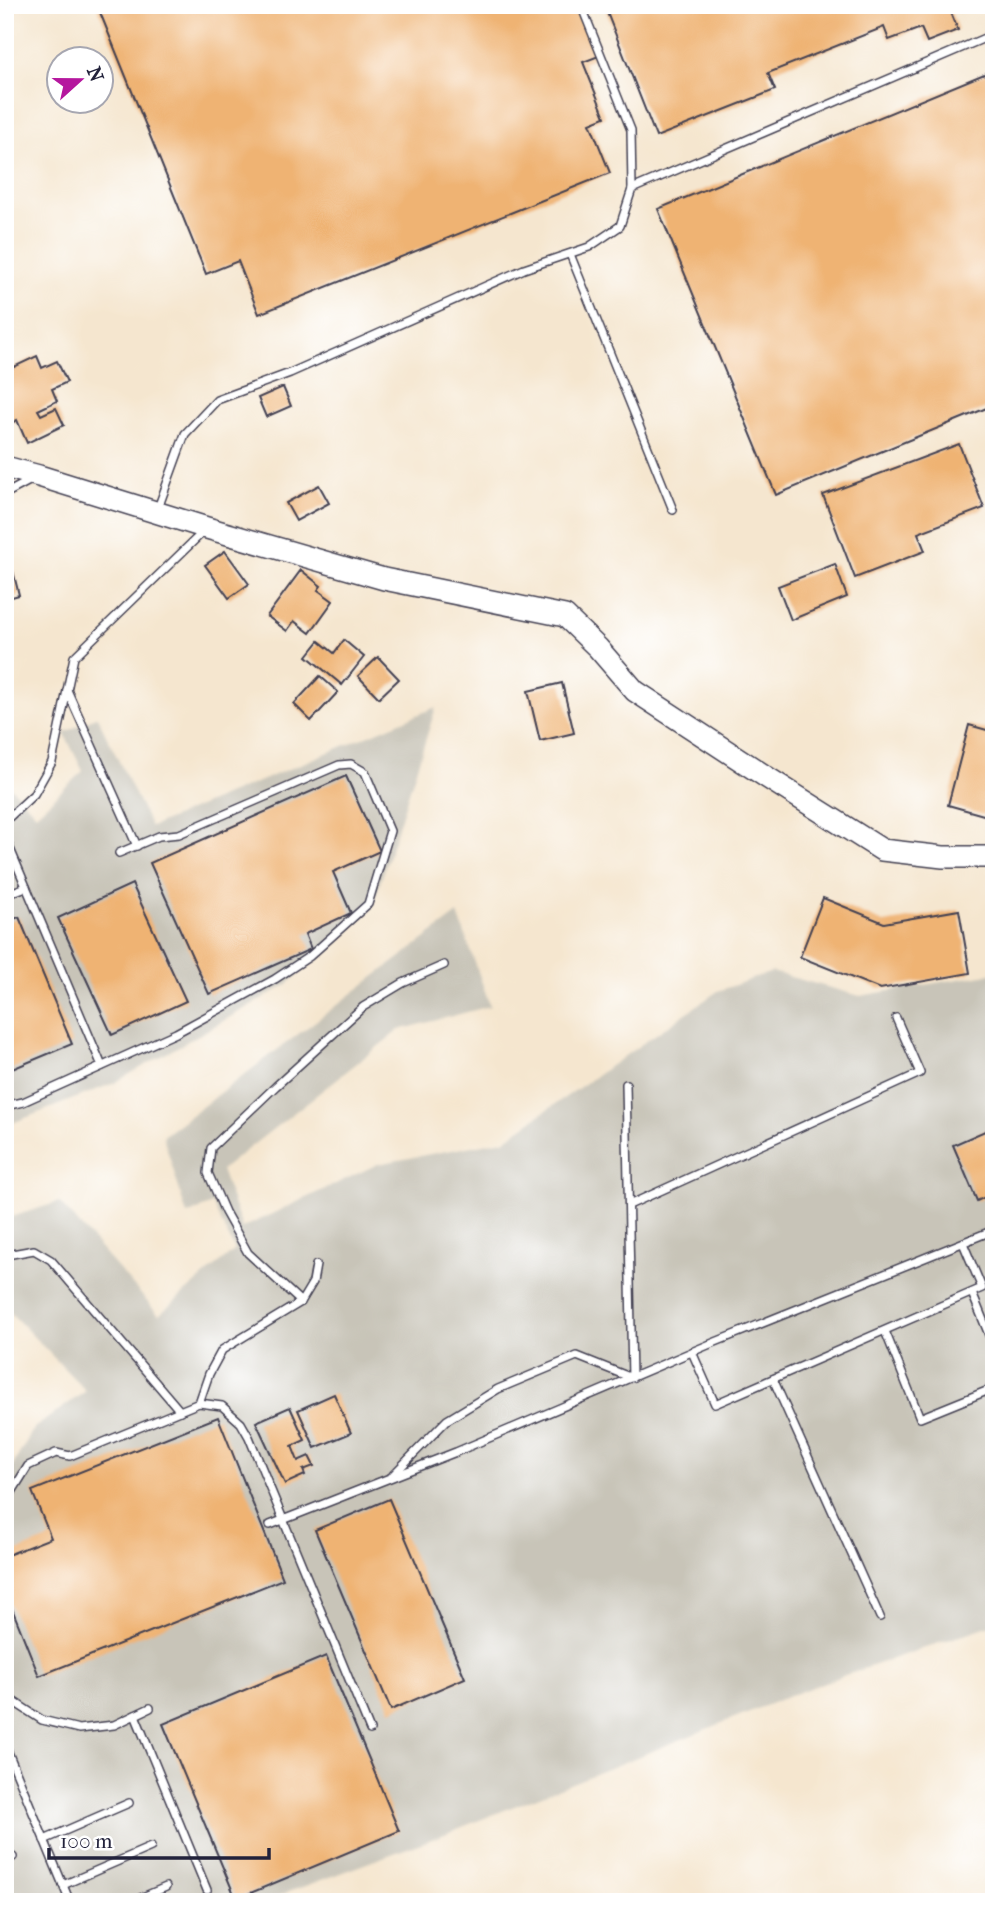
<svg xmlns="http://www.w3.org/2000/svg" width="999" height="1907" font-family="'IM FELL French Canon',serif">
<rect width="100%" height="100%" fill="#fff"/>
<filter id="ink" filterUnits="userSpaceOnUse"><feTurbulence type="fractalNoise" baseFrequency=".0143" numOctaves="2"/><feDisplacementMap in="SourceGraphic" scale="14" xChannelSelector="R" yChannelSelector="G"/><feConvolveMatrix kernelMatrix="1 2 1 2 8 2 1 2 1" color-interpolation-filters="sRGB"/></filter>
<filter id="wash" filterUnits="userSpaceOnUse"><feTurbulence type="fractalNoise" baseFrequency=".00686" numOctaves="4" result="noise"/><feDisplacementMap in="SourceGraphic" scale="28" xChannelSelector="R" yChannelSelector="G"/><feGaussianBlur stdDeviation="1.57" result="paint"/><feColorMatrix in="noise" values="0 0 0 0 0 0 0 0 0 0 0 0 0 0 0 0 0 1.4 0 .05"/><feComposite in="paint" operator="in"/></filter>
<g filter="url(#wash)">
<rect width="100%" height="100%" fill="#f5e6cf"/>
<!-- industrial -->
<g fill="#c8c4b8">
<path d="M436,707l-63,198 -85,79 -174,99 -109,43v-339l3,-3 28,30 47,-43 -19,-38 33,-17 54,111z"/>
<path d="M458,914l32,92 -91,24 -178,140 21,58 136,-64 126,-24 214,-149 54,-19 88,24 134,-23v651l-172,59 -385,154 -175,65h-257v-423l29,-51 52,-37 -81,-84v-88l54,-17 100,113 76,-65 -23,-46 -25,11 -24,-79z"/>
</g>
<g id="blocks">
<!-- building -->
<g fill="#efb373">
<path d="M97,5h38l2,5 12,-5h430l20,51 -16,6 22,55 -15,6 20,50 -351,141 -21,-53 -32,13z"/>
<path d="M604,5h344l10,25 -31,12 -6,-14 -32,12 -5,-13 -116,46 7,17 -119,47z"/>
<path d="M994,70v335l-218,90 -118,-286z"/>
<path d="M37,356l5,12 15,-7 10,21 -15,7 5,12 -19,9 3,5 15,-7 8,17 -37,18 -10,-23 -7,4 -5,-10v-52l4,-1 3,7z"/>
<path d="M283,387l8,19 -25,11 -8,-19z"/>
<path d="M959,444l25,64 -66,25 7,18 -70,27 -32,-83z"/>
<path d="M319,485l10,18 -33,18 -10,-18z"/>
<path d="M225,551l24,33 -20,14 -24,-33z"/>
<path d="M835,564l12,33 -56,23 -13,-34z"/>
<path d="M12,567l7,28 -14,4v-30z"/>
<path d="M301,570l20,16 -3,4 15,11 -23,32 -16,-12 -7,10 -20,-15z"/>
<path d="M344,640l20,17 -22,28 -35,-29 12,-15 15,12z"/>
<path d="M378,657l21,22 -20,19 -21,-22z"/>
<path d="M320,676l18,16 -27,29 -17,-17z"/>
<path d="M562,683l12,50 -34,8 -12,-50z"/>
<path d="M969,725l25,7v86l-46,-13z"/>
<path d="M346,776l34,75 -47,21 18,41 -46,21 6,15 -102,45 -59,-131z"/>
<path d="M132,884l54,117 -74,34 -54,-117z"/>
<path d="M823,898l61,25 75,-13 11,63 -90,16 -80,-32z"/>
<path d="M19,917l53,127 -67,28v-150z"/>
<path d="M994,1127v66l-17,8 -24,-56z"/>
<path d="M334,1394l17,39 -36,15 -17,-38z"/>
<path d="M290,1407l15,33 -13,6 6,15 11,-5 5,10 -11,4 2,5 -20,9 -29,-62z"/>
<path d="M218,1417l65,162 -244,97 -34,-85v-35l46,-18 -19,-47z"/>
<path d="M389,1499l76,179 -74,32 -76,-180z"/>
<path d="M326,1656l73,175 -163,68 -73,-175z"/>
</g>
</g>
</g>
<g filter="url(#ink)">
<use href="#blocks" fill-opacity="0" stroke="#423f51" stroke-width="2"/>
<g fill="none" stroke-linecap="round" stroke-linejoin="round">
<!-- lane casing -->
<g stroke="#423f51" stroke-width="10">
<g id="lane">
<path d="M632,189l362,-155"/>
<path d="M570,254l103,256"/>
<path d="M5,494l28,-15"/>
<path d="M157,511l28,-77 32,-34 73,-27 234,-104 65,-22 31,-21 12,-37 -1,-59 -50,-125"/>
<path d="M67,690l70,156"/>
<path d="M5,821l29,-27 18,-32 22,-105 130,-126"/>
<path d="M5,837l97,229"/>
<path d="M5,895l21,-8"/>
<path d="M5,1106l18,-4 153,-69 99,-54 35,-23 58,-52 22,-73 -25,-59 -14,-8 -12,1 -160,69 -20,2 -40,17"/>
<path d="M629,1205l291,-132 -24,-55"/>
<path d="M5,1257l7,-3 22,-4 17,10 129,151"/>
<path d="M972,1293l22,54"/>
<path d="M301,1302l-53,-49 -23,-41 -17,-39 3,-25 65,-62 87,-79 40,-24 41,-18"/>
<path d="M885,1331l35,87 74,-30"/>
<path d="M692,1352l23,52 267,-116 -19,-45"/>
<path d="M773,1379l107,238"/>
<path d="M199,1403l10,-29 13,-24 79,-48 12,-20 3,-17"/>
<path d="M393,1475l54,-55 51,-31 79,-33 55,22 -6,-294"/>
<path d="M5,1503l23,-37 28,-13 14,3 129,-53 23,3 19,17 8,14 121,293"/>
<path d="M270,1525l186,-73 252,-107 286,-115"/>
<path d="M5,1696l37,24 37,9 35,-4 36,-17"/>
<path d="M135,1715l72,175"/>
<path d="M5,1745l65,157"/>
<path d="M44,1840l85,-37"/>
<path d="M5,1860l8,-3"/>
<path d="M63,1885l88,-38"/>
<path d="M131,1902l35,-15"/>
</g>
</g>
<!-- secondary casing -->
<g stroke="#423f51" stroke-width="24">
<path id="secondary" d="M5,467l34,9 168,52 177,51 181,37 33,32 37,43 133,87 114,72 61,7h51"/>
</g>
<!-- lane -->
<use href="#lane" stroke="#fff" stroke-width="7"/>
<!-- secondary -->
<use href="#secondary" stroke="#fff" stroke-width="21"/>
</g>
</g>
<!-- margin -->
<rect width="999" height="1907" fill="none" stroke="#fff" stroke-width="28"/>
<!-- north arrow -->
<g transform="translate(80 80) rotate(69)"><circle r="33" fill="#ffffff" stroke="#a7a7b1" stroke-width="2"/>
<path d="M0-5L12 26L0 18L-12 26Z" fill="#b5179e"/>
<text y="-10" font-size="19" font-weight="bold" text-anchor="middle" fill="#22223b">N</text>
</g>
<!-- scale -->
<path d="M49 1848v10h220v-10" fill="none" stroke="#22223b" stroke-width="3.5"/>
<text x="60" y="1848" font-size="21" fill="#22223b" stroke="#ffffff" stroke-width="5" paint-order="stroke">100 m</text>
</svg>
